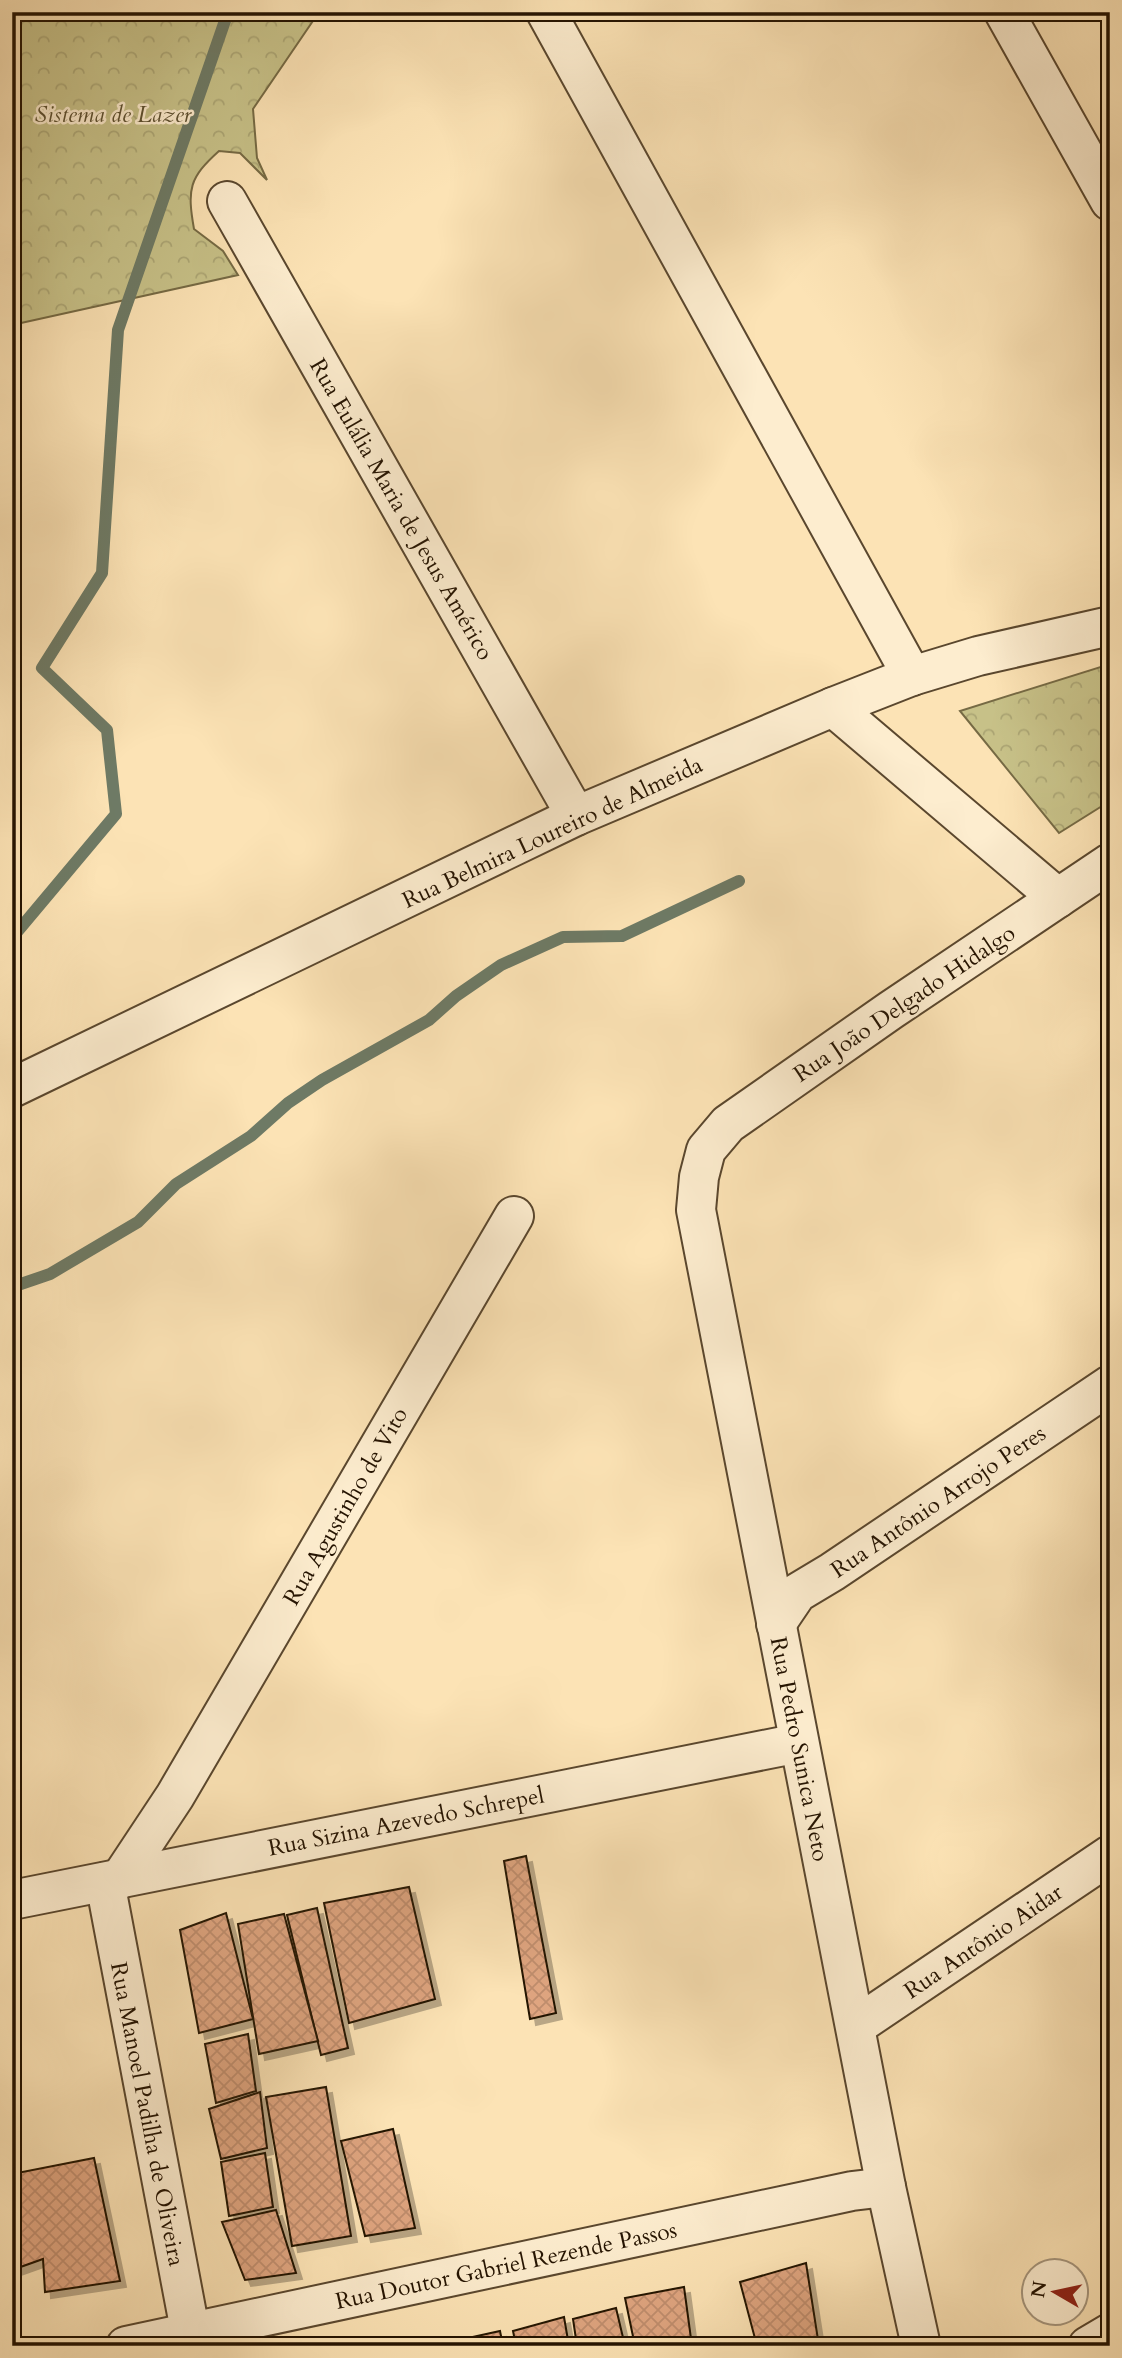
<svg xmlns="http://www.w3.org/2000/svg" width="1122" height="2358" font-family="Cardo,serif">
<defs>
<pattern id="forest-crowns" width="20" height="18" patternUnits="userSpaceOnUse" patternTransform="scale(1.75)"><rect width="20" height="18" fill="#c7c188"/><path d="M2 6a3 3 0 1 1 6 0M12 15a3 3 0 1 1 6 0" fill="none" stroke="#aba574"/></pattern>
<pattern id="building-cross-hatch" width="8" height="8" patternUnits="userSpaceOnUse" patternTransform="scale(1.75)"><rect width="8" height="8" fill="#dfa580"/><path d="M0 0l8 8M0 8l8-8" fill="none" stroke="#bf8d6d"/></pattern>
<filter id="shadow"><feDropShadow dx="6" dy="6" stdDeviation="0" flood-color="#0004"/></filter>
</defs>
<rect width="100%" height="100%" fill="#fce3b5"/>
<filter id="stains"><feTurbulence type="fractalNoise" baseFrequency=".00286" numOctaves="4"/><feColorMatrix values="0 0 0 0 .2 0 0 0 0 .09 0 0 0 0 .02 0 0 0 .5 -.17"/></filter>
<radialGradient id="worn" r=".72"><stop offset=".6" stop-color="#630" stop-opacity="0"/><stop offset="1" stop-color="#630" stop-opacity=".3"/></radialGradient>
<!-- forest -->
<g fill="url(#forest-crowns)" stroke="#766a44" stroke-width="2">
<path d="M12,12h307l-66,97 4,49 10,22 -27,-27 -21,-2c-30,27 -32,38 -25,78l29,22 15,24 -226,50z"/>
<path d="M1110,664v137l-51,32 -99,-122z"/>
</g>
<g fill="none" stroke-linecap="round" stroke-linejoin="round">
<!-- stream -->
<g stroke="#6e7a65" stroke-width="12">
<path d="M12,938l104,-124 -9,-84 -65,-62 60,-95 16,-243 110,-318"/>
<path d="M12,1287l38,-13 88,-52 38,-38 75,-48 37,-33 34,-23 107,-60 27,-24 45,-31 62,-28 59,-1 117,-55"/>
</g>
</g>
<!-- building -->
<g fill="url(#building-cross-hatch)" stroke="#241301" stroke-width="2" filter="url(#shadow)">
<path d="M526,1856l30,157 -26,6 -26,-158z"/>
<path d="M409,1887l26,112 -86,24 -25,-120z"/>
<path d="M317,1908l31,140 -27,7 -34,-140z"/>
<path d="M226,1913l27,106 -54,14 -19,-103z"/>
<path d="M284,1914l34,127 -59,13 -21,-130z"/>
<path d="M248,2034l8,57 -40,12 -11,-59z"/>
<path d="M326,2087l25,149 -59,10 -26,-149z"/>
<path d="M260,2092l7,56 -46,11 -12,-50z"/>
<path d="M393,2129l22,99 -50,8 -24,-95z"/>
<path d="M265,2153l8,54 -44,9 -8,-54z"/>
<path d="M94,2158l26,123 -75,11 -2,-33 -31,11v-96z"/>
<path d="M276,2210l20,63 -51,7 -23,-58z"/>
<path d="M806,2263l13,83h-62l-17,-64z"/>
<path d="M684,2287l8,59h-57l-10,-48z"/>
<path d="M616,2308l9,38h-48l-4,-27z"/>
<path d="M564,2317l5,29h-53l-3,-15z"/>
<path d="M500,2331l3,15h-67v-1z"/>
</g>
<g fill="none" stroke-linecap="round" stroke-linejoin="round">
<!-- minor casing -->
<g stroke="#5a472e" stroke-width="42">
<g id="minor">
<path d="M546,12l366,664"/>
<path d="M1004,12l106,189"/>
<path d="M227,201l349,615"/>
<path d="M833,707l225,191"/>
<path d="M12,1088l564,-272 257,-109 79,-31 66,-20 132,-30"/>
<path d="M776,1624l21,-31 35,-21 278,-187"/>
<path d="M120,1879l55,-83 339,-580"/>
<path d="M105,1882l88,464"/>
<path d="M12,1900l787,-157"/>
<path d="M856,2026l254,-171"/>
<path d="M126,2346l726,-155 34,-4"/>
<path d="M921,2346l-35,-159 -190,-977 3,-33 7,-27 22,-26 163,-114 219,-147"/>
<path d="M1088,2346l22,-13"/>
</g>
</g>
<!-- minor -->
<use href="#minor" stroke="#fdedcf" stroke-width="38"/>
</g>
<g text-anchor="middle" stroke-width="5" stroke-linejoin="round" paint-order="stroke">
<!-- park labels -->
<g font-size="23" font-style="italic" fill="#5d5030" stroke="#fdedcf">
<text x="113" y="122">Sistema de Lazer</text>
</g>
<!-- street labels -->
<g font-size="23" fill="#241301" stroke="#fdedcf">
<text transform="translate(402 509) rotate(60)" y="8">Rua Eulália Maria de Jesus Américo</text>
<text transform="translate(552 832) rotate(-25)" y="8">Rua Belmira Loureiro de Almeida</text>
<text transform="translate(904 1003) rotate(-34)" y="8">Rua João Delgado Hidalgo</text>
<text transform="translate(938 1501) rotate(-34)" y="8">Rua Antônio Arrojo Peres</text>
<text transform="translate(345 1506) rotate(-60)" y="8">Rua Agustinho de Vito</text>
<text transform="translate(800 1749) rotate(79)" y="8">Rua Pedro Sunica Neto</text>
<text transform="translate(406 1821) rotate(-11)" y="8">Rua Sizina Azevedo Schrepel</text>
<text transform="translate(983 1941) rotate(-34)" y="8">Rua Antônio Aidar</text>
<text transform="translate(148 2114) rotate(79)" y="8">Rua Manoel Padilha de Oliveira</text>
<text transform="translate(506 2265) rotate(-12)" y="8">Rua Doutor Gabriel Rezende Passos</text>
</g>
</g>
<!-- margin -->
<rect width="1122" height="2358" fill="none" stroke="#fce3b5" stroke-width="42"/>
<rect x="14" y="14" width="1094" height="2330" fill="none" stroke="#241301" stroke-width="3.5"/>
<rect x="21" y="21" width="1080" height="2316" fill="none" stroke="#241301" stroke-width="2"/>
<!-- north arrow -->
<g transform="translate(1055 2292) rotate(279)"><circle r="33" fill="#fdedcf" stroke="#a6967d" stroke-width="2"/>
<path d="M0-5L12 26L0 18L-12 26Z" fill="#8f2418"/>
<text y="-10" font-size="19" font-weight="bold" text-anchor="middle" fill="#241301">N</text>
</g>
<rect width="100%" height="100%" filter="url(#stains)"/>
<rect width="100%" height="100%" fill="url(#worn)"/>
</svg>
